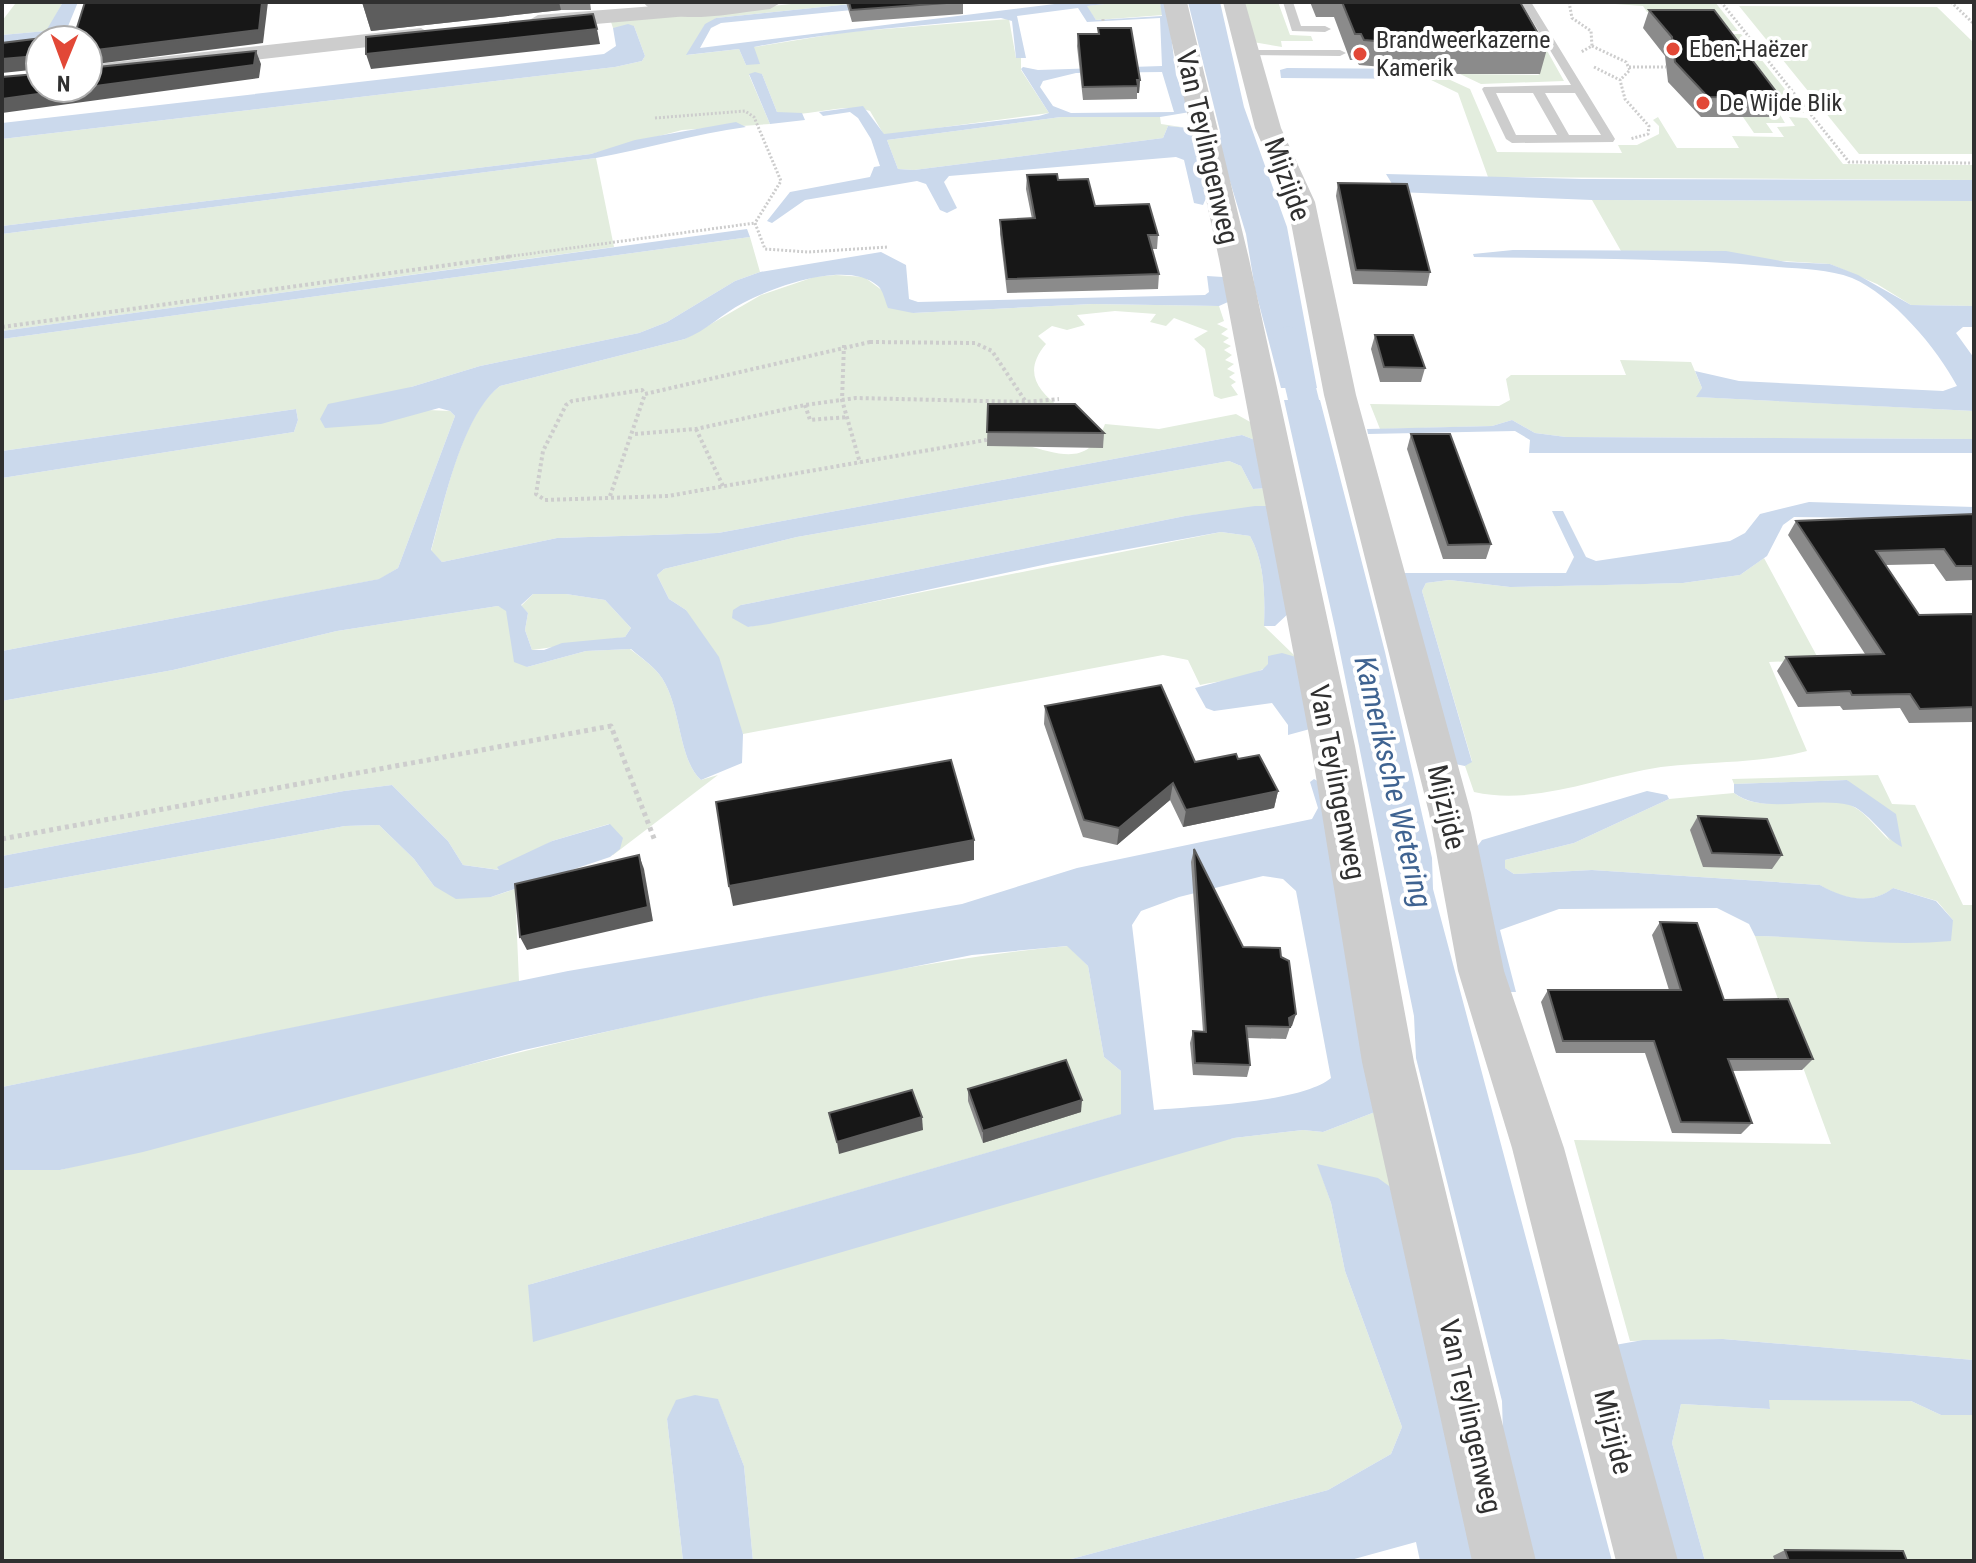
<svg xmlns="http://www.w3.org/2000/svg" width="1976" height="1563" font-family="'Roboto Condensed',sans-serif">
<rect width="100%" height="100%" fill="#fff"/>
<!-- green -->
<g fill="#e3edde">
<path d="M63,2l-16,29 -45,4v-14l13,-17z"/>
<path d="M811,2h59l-154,16 -29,37 52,-6 7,16 8,-18 93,-15 162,-13 7,39h5v12l28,43 -165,22 -14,-24c-31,-10 -62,9 -93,1l-15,-38 -13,1 21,49 -88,6 -91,24 -589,72v-87l613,-72 27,-6 3,-5 -11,-30 -21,2 -2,-6z"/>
<path d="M1123,2h37l3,13 -67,5 -10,-14z"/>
<path d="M1240,2h38l12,33 21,1 2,5h-32l1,6 -29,-5z"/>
<path d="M1715,2l23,29h-16l-48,-19h-27l-4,-6 -28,-2z"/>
<path d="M1739,6l198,1 37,36v111h-115z"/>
<path d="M1718,34h23l63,79h-25l6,10h-19l7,10h-19l-11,-16h29z"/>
<path d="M1524,47h21l19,34 -83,3 -21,-10 79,1z"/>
<path d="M1435,73l35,16 27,63 125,1 -4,-8h19l22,-11v-8l-6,-6 5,-3 19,31h62l-7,-12 52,1 -7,-10 18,-1 -6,-9 18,1 36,46 131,1v15l-486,-3 -30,-84 -29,-14 -2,-4z"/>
<path d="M1061,117h99l1,7 27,4 -20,-2 -5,12 -249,32 -16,-1 -11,-29z"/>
<path d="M596,158l18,89 -612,84v-97z"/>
<path d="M1592,200l382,1v105l-63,-1 -34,-21 -47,-20 -209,-13z"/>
<path d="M750,237l10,35 -25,9 -68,41 -28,11 -159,33 -69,21 17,23 22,1 5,5 -57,152 -18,11 -378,72v-173l292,-46 4,-12 -2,-11 -294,42v-112z"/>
<path d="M836,275l28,2 49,36 179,-9 127,2 5,15 -7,3 11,5 -7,5 8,4 -6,4 8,4 -7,4 8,5 -7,5 9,4 -7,5 8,4 -6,4 7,5 -5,3 7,10 -17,4 -7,-3 -9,-47 -11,-10 14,-8 -34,-13 -8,8 -16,-4 6,-8 -41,-3 -38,4 8,10 -18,5 -15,-4 -14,10 8,8c-23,27 -10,46 16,65l-37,36c37,10 64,21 80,-21l54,5 77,-15 16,9 3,17 -13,-5 -524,98 -161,5 -115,24 -11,-11c13,-47 30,-136 69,-165l185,-47 76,-44 53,-18z"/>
<path d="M1620,360l71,2 11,26 -4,9 276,14v28l-408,-2 -31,-4 -23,-13 -20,6 -112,3 -10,-25 129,2 11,-6 -4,-21 5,-4h115z"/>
<path d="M1229,461l12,5 12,23 16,-1v18l-84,10 -444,89 7,22 473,-95 29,4c15,27 15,60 14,90l32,31c-14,3 -24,8 -37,14 -17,8 -40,10 -59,14l-12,-25 -25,-5 -420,79 -57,-124 -17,-11 -12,-24 7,-6 133,-32z"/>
<path d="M1764,558l55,102 -50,2 38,89c-48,13 -97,10 -146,16 -62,9 -124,39 -187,25l-9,-26 7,-5 -50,-170 4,-8 23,-3 61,7 173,-4 57,-8z"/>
<path d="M533,594h33l39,6 26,28 -6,9 -93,13 -7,-20 3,-17 -7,-7z"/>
<path d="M498,606l8,4c9,28 0,33 21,57l59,-16 44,-2c10,8 22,16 29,25 23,29 18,84 42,106l17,-5 -105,80 -4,-31 -57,17 -52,29 -37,-5 -15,-24 -56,-56 -48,6 -342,65v-155l171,-31 164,-39z"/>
<path d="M1878,775l14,29 23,1 48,100h11v455l-251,-21 -93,2 -56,-201 257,4 -76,-208 56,1 142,-17 -16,-19 -44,-13c-22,18 -51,11 -73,-3l-228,-15 -78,4 -9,-6v-8l69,-17 95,-44 65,-6c33,26 84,-7 120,14 13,7 25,24 36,34l-43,-61 -113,4 -2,-5z"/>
<path d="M379,825l35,34 20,27 57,11 24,-8 4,93 -517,105v-198l343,-63z"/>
<path d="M1068,946l20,20 16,91 17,14 1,43 -594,171 706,-147 69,-8 20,2 52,-20 21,79 -78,-26 13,38 14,68 57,156 -11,27 -63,36 -264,71h-311l-9,-95 -26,-66 -51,19 16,142h-681v-391h58c205,-53 409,-108 615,-154 130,-29 260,-58 393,-70z"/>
<path d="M1768,1399l143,2 30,14h33v146h-269l-33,-118 9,-39 89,5z"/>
</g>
<!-- water -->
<g fill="#cbd9ec" fill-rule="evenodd">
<path d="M63,2h15l-14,34 -62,10v-11l44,-4z"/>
<path d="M870,2h62l-211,21 -10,5 -11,20 371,-46h52l-36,4 9,14 66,-4 -2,-14h7l9,73 14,37 -30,5h-99l-174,23 11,29 16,1 249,-32 5,-12 20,2 5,6 14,62 -4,9 -9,-2 -10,-43 -8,-3 -227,19 -5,6 13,26 -10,5 -7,-3 -14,-26 -9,-3 -112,19 -33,23 -5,-2 23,-29 80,-15 4,-10 6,-1 -9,-27 -13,-21 -8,-6 -27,4 -4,-4 44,-6 21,28 155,-18 10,-3 -28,-44 2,-2 15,3 124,-4 -2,-48 -73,4 -9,-14 -61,8 9,42h-10l-4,-37 -11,-3c-83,8 -165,13 -247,29l6,17 -14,1 -7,-16 -53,6 19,-31 11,-6zM1162,72l12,40 -103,1 -18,-7 -13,-19 3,-6 33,-8z"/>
<path d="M1188,2h32l24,105 43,120 30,161h-36l-26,-99 -9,-55 -28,-92 2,-11z"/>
<path d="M628,24l6,2 11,30 -3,5 -27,6 -613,72v-16l602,-69 12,-8 -3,-18z"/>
<path d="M1287,68l146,1 1,4 -7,2 2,4 -148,-1 -1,-8z"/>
<path d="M755,72l7,2 15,38 25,1 3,7 -35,4 -21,-50z"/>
<path d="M736,122l10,5c-52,7 -99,22 -150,31l-594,76v-8l589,-72 44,-14z"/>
<path d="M1386,174l196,5 392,1v21l-382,-1 -195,-8z"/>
<path d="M747,229l3,8 -748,102v-8z"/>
<path d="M1513,250l213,1 61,11 43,2 28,11 53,30 63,1v21h-11l-7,6 18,25v53l-278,-14 6,-9 -7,-17 44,10 204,10 14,-5c-20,-38 -65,-91 -105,-108 -26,-10 -57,-9 -85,-12 -97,-8 -196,-7 -293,-9l-1,-3z"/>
<path d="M881,252l25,13 3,34 9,3 287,-7 4,-3 -2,-16 16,1 5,25 -9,4 -127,-2 -179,9 -25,-5c-3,-7 -5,-18 -10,-22 -30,-27 -105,1 -135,17 -21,11 -36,27 -58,36l-185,47c-38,29 -56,117 -69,164l11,12 115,-24 161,-5 524,-98 13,5 14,48 -16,1 -12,-23 -12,-5 -432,76 -133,32 -7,6 12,24 17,11 33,47 24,77 -1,29 -41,17c-24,-22 -19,-77 -42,-106 -7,-9 -19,-17 -28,-25l-45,2 -59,16 -13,-5 -8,-51 -8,-5 -161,25 -164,39 -171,31v-50l377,-72 19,-11 57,-152 -5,-5 -11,-3 -58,16 -56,4 -5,-9 8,-15 83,-17 69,-21 159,-33 28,-11 68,-41 25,-9zM533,594h33l39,6 26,28 -6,9 -63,6 -18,7h-12l-7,-20 3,-17 -7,-8z"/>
<path d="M1284,400h36l65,252 47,206 1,31 179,672h-77l-32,-128 -1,-32 -86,-343 -2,-42 -79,-388z"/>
<path d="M296,409l2,11 -4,12 -292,46v-27z"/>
<path d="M1512,420l23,13 31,4 408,2v14h-445l1,-13 -15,-9 -147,3 -1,-5 125,-3z"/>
<path d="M1809,502l165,5v12l-180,-2 -11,8 -16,31 -27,19 -57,8 -77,2 -96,2 -61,-7 -23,3 -4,8 50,171 -7,4 -10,-2 -53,-191h164l8,-16 -22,-46h11l23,46 10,4 134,-20 15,-8 15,-19z"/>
<path d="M1255,506h14l21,106 -15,14h-11c1,-30 1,-63 -14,-90l-29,-4 -169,31 -283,61 -21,3 -16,-9 1,-8 8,-5 444,-89z"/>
<path d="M1282,653l14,4 14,72 -22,6v-10l-16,-22 -58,8 -8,-3 -11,-20 67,-18 6,-6v-8z"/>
<path d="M1314,779l7,4 54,329 -52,20 -20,-2 -69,8 -701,204 -5,-57 593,-171v-43l-17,-14 -16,-91 -21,-20 -95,9 -210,42 -238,53 -381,102 -83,18h-58v-83l566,-116 394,-67 115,-36 235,-49 6,-11 -8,-26zM1263,876l20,3 13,12 35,187c-30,25 -135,28 -177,32l-22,-185 9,-14 38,-14z"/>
<path d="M1847,780l49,34 6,33c-19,-9 -34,-37 -53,-42 -36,-9 -86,10 -115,-12v-9z"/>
<path d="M392,785l56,56 15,24 36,5 -2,-3 55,-26 58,-17 13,14 -3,11 -10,8 -119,40 -35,2 -22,-13 -20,-27 -35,-34 -34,1 -343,63v-33l342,-65z"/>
<path d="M1647,791l20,4 2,4 -95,44 -69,17v8l9,6 78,-4 228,15c22,13 51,21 73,3l43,13 17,19 -2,21c-65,6 -130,-4 -196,-5l-6,-12 -32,-16 -158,1 -59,21 16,62h-14l-29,-140 9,-12z"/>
<path d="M1317,1164l61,14 18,13 81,370h-57l-4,-19 -69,19h-283l264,-71 63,-36 11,-27 -57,-156 -14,-68z"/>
<path d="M1723,1339l251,21v55h-33l-30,-14 -142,-1 1,9 -89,-5 -9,39 33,118h-36l-54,-216 28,-5z"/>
<path d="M695,1395l23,4 26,67 9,95h-70l-16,-142 9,-19z"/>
</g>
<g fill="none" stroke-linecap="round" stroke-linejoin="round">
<!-- canal -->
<path fill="#cbd9ec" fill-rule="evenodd" d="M1288,326l10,3 5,6 29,117 -5,7 -11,3 -11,-3 -5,-7 -27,-117 5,-6z"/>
<!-- path-far2 -->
<g stroke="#cdcdcd" stroke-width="3" stroke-dasharray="2 2" stroke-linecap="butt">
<path d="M1569,2l3,16 19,13 1,15 -11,6"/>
<path d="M1721,2l128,160 125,1"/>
<path d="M1951,2l23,22"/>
<path d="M1103,19v4"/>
<path d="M1592,46l34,16 4,8 -10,10"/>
<path d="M1594,67l26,13 5,19 24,27 -1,8 -18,5"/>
<path d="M1629,67h37"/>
<path d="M655,118l90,-7 9,6 27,64 -26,42 10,26 43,3 79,-5"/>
<path d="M498,258l257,-35"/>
</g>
<!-- path-far1 -->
<g stroke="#cdcdcd" stroke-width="4" stroke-dasharray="3 3" stroke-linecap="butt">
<path d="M2,327l511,-71"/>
<path d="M870,342l105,1 17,8 34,51 -24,29 -16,9 -318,56 -123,4 -9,-6 7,-43 23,-46 6,-4 70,-11 3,4z"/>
<path d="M844,345l-2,55 18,63"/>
<path d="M805,405l5,15 37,-3"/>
<path d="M696,429l28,59"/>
<path d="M635,434l61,-5 109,-24 51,-7 170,4 33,-3"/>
<path d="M610,496l35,-102"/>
</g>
<!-- path -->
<path stroke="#cdcdcd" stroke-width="5" stroke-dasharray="4 4" stroke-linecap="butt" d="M2,839l609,-113 44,115"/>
<!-- service -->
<g fill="#cdcdcd" fill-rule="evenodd">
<path d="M1283,2h10l8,24h24l6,3 -6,3 -33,-1z"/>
<path d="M1521,2h10l84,137 -2,3 -101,1 -6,-4 -24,-50 2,-2 87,-2zM1496,93h37l24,42h-41zM1545,93h30l26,42h-32z"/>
<path d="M1249,50h91l6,3 -6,3 -95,-1v-4z"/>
</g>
<!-- minor -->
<g fill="#cdcdcd" fill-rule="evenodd">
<path d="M1223,2h22l36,126 34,74 41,193 115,418 33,158 60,177 114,413h-62l-104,-413 -54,-177 -29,-158 -105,-418 -37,-193 -32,-74z"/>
<path d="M680,4l8,2 3,5 -3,5 -150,13 -12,-7 12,-7z"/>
<path d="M421,28l12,7 -4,5 -341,39v-14z"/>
</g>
<!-- tertiary -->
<g fill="#cdcdcd" fill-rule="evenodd">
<path d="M643,2h139l-12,7c-31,3 -106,20 -127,-7z"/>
<path d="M1163,2h24l62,257 106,487 59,316 122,499h-64l-110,-499 -51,-316 -92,-487z"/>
</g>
</g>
<!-- wall -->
<g fill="#8b8b8b">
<path d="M362,2h228l1,8h-30l-190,21z"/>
<path d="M846,2h117v12l-111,8z"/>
<path d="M1310,2h210l27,47 -7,25h-131l-2,-5 -48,-4 -3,-5h-6l-16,-43h-18z"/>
<path d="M1649,10l132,88 -8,19h-72l-33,-35 -3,-26 -22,-28z"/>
<path d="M1098,28l42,52 -1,13h-2v6l-54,1 -6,-54 1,-12h20z"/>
<path d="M1027,175l31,5 37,26 63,29 -1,14h-5l7,25 -1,15 -151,4 -7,-59v-14l32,-1 -6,-30z"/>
<path d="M1338,183l92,89 -3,14 -74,-2 -17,-88z"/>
<path d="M1375,335l50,33 -4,14h-41l-9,-33z"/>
<path d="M988,404l116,29 -1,15 -116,-2z"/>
<path d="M1411,434l80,110 -5,15h-43l-36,-110z"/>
<path d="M1974,514v66l-28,1 -12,-17 -48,1 33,50 55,2v105l-65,1 -9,-15 -57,2 -3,-4 -42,1 -21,-36 9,-14 79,-3 -77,-119 8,-14z"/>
<path d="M1045,706l150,56 43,-3 40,32 -4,17 -91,19 -13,-27 -53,45 -34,-8 -39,-113z"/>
<path d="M1698,816l84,39 -10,14 -69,-2 -13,-37z"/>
<path d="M1194,849l49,98 49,79 -2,1 -4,12 -38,-1 2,27 -3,12 -54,-2 -3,-32 3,-12 10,1 -12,-170z"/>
<path d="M1660,922l64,78 89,59 -11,11 -70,1 20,52 -11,11 -69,-1 -27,-80h-89l-15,-51 7,-12h121l-17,-55z"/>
<path d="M968,1089l113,23 -98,31 -15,-42z"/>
<path d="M1785,1550l122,11h-132l-2,-5z"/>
</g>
<!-- shaded-wall -->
<g fill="#5d5d5d">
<path d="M262,2h6l-5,41 -175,22v-14z"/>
<path d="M362,2h197l2,8 -190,21z"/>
<path d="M597,29l3,15 -229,25 -5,-15z"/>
<path d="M256,51l5,13 -2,14 -257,35v-14l86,-11z"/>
<path d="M36,56l4,13 -38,4v-14z"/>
<path d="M1137,80h3l-1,13h-2z"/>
<path d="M1173,783l-3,17 -53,45 2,-17z"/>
<path d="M1278,791l-4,17 -91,19 3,-17z"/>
<path d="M974,840v20l-241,46 -4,-20z"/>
<path d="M639,855l5,14 9,52 -126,29 -7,-13z"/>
<path d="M1296,1014l-4,12 -2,1 -1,-9z"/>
<path d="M1082,1100l-1,12 -98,31v-12z"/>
<path d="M922,1117l1,13 -84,24 -2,-12z"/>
</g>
<!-- building -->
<g fill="#171717" stroke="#5d5d5d" stroke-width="2">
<path d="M85,2h177l-3,28 -171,21v-11h-48v48h41l-79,11v-22l34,-3v-18l-34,3v-16l73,-9z"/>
<path d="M849,2h111l-109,8z"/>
<path d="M1342,2h178l27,47 -133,-1 -2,-4 -48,-4 -3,-6h-6z"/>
<path d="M1649,10h65l67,88 -73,-1 -33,-35 -3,-25z"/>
<path d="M593,14l4,15 -231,25v-17z"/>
<path d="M1098,28h33l9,52h-3l1,6 -55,1 -5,-53h21z"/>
<path d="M256,51l-2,14 -166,22v-19z"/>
<path d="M1057,174l1,6 30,-1 7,27 54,-2 9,31h-10l11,39 -152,5 -7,-59 35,-2 -8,-43z"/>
<path d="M1338,183l69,1 23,88 -74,-2z"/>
<path d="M1375,335h38l12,33 -41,-1z"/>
<path d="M988,404h87l29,29 -117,-1z"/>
<path d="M1411,434h39l41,110 -43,1z"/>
<path d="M1974,514v52h-18l-12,-17 -68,2 43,64 53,-1 2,3v90l-54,2 -10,-15 -58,1 -2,-4 -43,2 -21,-36 98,-3 -88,-133z"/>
<path d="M1161,685l34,77 41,-8 2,5 21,-4 19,36 -92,19 -13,-27 -54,45 -35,-8 -39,-114z"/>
<path d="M951,760l23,80 -245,46 -13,-84z"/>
<path d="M1698,816l69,3 15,36 -70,-2z"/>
<path d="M1194,849l49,98 37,1 1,9 8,4 7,53 -7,4 1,9 -44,-1 4,39 -55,-2 -2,-32 13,1z"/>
<path d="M639,855l9,52 -128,30 -5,-53z"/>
<path d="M1660,922l37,1 27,77 64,-1 25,60h-85l24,64 -71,-1 -27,-81h-91l-15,-51h133z"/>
<path d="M1066,1060l16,40 -99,31 -15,-42z"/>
<path d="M912,1090l10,27 -85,25 -8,-29z"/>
<path d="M1785,1550l118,1 4,10h-118z"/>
</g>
<!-- markers -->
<g fill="#e24837" stroke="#fff" stroke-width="3">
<circle cx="1673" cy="49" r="8"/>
<circle cx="1360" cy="54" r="8"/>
<circle cx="1703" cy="103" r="8"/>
</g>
<g text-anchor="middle" stroke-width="8" stroke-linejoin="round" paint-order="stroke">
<!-- far-poi labels -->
<g font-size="24" fill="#303030" stroke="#fff" text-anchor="start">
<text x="1376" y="48">Brandweerkazerne<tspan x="1376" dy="28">Kamerik</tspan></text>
<text x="1689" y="57">Eben-Haëzer</text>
<text x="1719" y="111">De Wijde Blik</text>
</g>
<!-- street labels -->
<g font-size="28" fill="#303030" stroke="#fff">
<text transform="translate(1208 147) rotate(77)" y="10">Van Teylingenweg</text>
<text transform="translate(1288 179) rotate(70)" y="10">Mijzijde</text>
<text transform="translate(1338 782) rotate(79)" y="10">Van Teylingenweg</text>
<text transform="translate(1447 807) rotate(77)" y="10">Mijzijde</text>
<text transform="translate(1471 1416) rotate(77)" y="10">Van Teylingenweg</text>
<text transform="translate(1614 1432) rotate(76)" y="10">Mijzijde</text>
</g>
<!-- water labels -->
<g font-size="30" font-style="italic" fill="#3f6391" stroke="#fff">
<text transform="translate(1393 782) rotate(77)" y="10">Kameriksche Wetering</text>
</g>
</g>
<!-- border -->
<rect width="1976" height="1563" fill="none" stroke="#303030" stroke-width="8"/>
<!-- north arrow -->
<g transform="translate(64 64) rotate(181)"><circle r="38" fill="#ffffff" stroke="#acacac" stroke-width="2"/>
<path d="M0-6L14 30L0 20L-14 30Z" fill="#e24837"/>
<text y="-12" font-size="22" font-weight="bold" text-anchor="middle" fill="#303030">N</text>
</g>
</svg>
